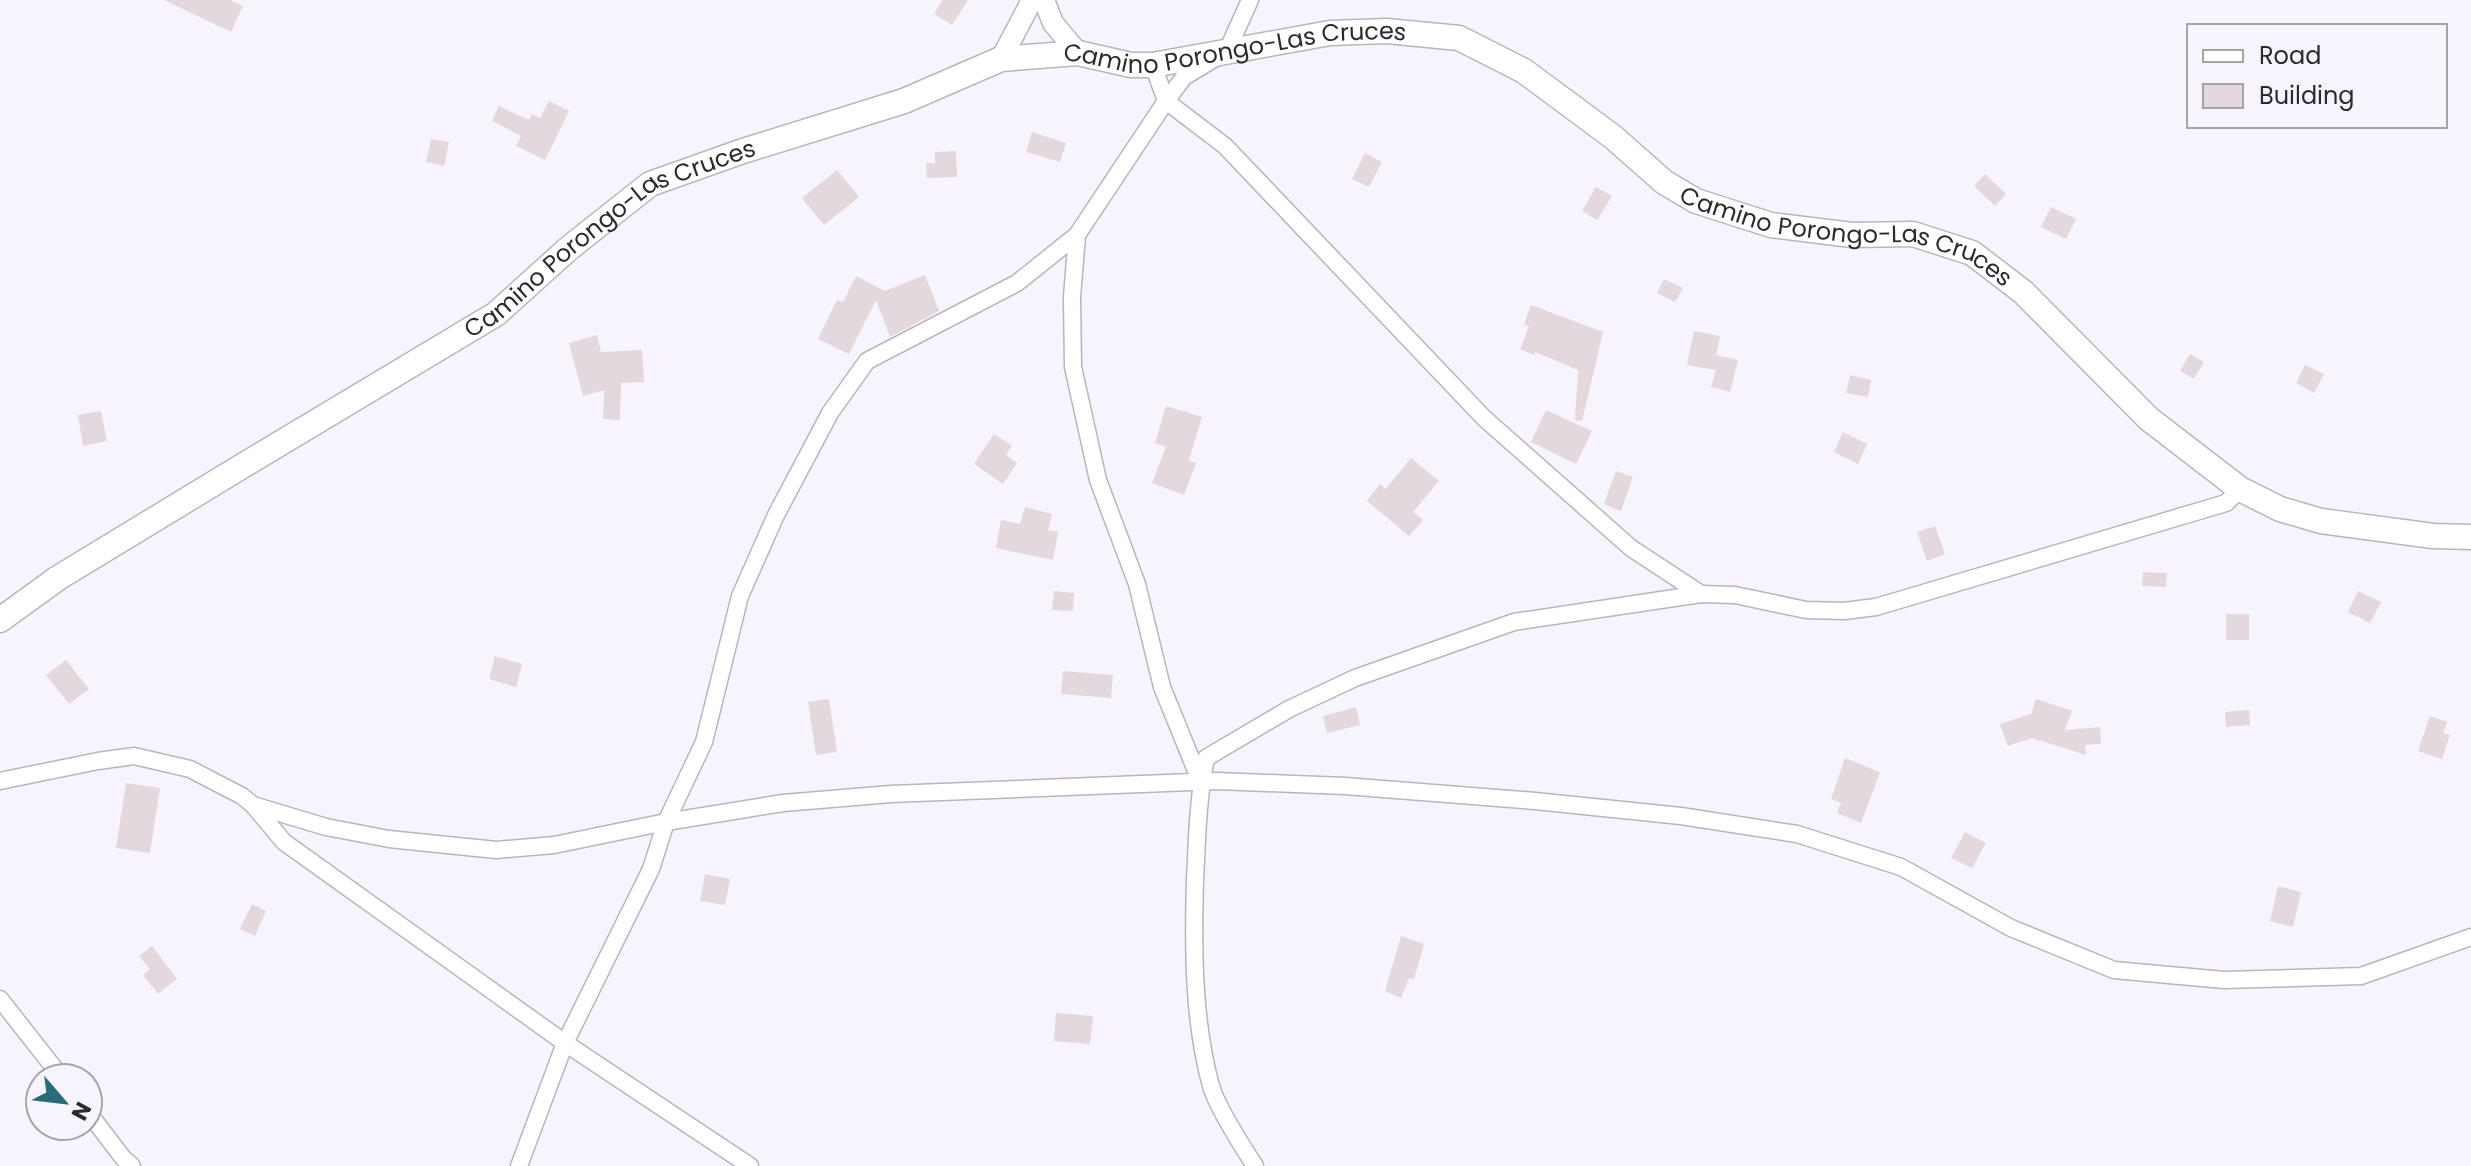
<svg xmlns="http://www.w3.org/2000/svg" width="2471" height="1166" font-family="Poppins,sans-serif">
<rect width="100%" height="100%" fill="#f8f4fd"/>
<!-- building -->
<g fill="#e3d8dd">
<path d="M164,0h66l13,6 -12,26z"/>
<path d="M943,0h25l-16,25 -18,-11z"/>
<path d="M549,101l20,10 -24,49 -29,-14 5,-10 -29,-15 7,-15 30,14 3,-6 8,4z"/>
<path d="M1032,132l34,11 -6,19 -34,-10z"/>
<path d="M431,139l18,3 -5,24 -18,-4z"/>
<path d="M956,151l1,26 -30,1 -1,-15h9v-11z"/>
<path d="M1365,153l17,9 -13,25 -17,-8z"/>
<path d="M837,170l22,27 -35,28 -22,-27z"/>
<path d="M1985,174l21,20 -11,12 -21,-20z"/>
<path d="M1596,187l16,9 -15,24 -15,-9z"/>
<path d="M2051,207l25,12 -10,20 -25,-12z"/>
<path d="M925,275l14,36 -49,26 -14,-37 -27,54 -31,-15 19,-39 6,2 13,-26 29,15z"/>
<path d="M1664,279l19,9 -8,14 -18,-9z"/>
<path d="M1531,305l72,27 -21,89 -7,-1 3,-50 -43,-18 -1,3 -14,-6 9,-23 -5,-2z"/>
<path d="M1694,331l26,5 -4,19 22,5 -8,32 -19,-5 5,-17 -29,-5z"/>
<path d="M597,335l4,17 41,-2 2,32 -23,1 -1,37 -17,-1 1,-29 -21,6 -14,-53z"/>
<path d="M2190,354l14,8 -10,17 -14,-8z"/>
<path d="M2305,365l19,9 -10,19 -18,-10z"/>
<path d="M1850,375l21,5 -3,17 -22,-4z"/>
<path d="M1166,406l36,11 -13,43 7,3 -12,32 -32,-12 14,-36 -11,-4z"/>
<path d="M1546,410l46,21 -16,33 -45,-22z"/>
<path d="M101,411l6,30 -24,5 -5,-31z"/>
<path d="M1843,432l24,12 -9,20 -24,-12z"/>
<path d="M994,434l18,12 -6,9 11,8 -14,21 -29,-20z"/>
<path d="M1411,458l28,23 -26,31 10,8 -14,16 -42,-35 13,-17 6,5z"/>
<path d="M1616,471l17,6 -12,34 -17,-7z"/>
<path d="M1025,507l27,7 -4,16 10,2 -5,28 -57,-12 5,-28 19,4z"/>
<path d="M1935,526l10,28 -18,7 -10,-29z"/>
<path d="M2143,572l24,1 -1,14 -24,-1z"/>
<path d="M1054,591l20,2 -1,18 -21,-1z"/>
<path d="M2358,591l23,11 -11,21 -22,-11z"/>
<rect x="2226" y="614" width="23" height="26"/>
<path d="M495,656l27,8 -6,23 -27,-8z"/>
<path d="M66,660l23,29 -20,15 -23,-29z"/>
<path d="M1063,671l50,4 -2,23 -50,-4z"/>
<path d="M829,699l8,53 -21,3 -8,-53z"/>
<path d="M2036,699l36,12 -7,19 35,-3 1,17 -16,1 1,10 -54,-17 -24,8 -8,-22 31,-10z"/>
<path d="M1356,707l4,18 -33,8 -4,-17z"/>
<path d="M2249,710l1,15 -24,2 -1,-15z"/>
<path d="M2430,716l17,6 -4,11 7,2 -8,24 -24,-8z"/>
<path d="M1845,758l35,14 -19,51 -24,-10 4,-10 -10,-4z"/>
<path d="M126,783l34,5 -10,65 -34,-5z"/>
<path d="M1965,832l21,11 -14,25 -21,-10z"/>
<path d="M705,874l25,5 -5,26 -25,-4z"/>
<path d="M2278,886l23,6 -8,35 -23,-6z"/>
<path d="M252,904l14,7 -11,25 -15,-7z"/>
<path d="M1401,936l23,8 -10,35 -5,-1 -8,20 -16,-7z"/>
<path d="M152,946l25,33 -19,15 -15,-19 7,-6 -11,-13z"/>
<path d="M1056,1013l37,3 -3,28 -36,-3z"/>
</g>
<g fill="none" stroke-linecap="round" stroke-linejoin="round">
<!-- minor casing -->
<g stroke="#b9b4be" stroke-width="19">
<g id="minor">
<path d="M1250,0l-23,51 -43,26 -18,24 59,45 259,272 147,130 70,46"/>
<path d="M1077,235l-5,62 1,70 25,113 39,104 25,103 39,96"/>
<path d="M0,781l98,-20 36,-5 56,13 52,27 11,9 31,37 281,201 185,123"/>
<path d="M253,805l73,22 63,12 107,11 58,-5 112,-23 117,-19 108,-9 326,-13 128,5 190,15 146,15 116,18 104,33 110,61 103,42 110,10 137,-4 110,-39"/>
<path d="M0,999l62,79"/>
<path d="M88,1112l35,46 9,8"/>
<path d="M519,1166l46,-123 86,-174 15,-47 38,-80 36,-146 36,-81 54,-102 37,-52 150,-78 60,-48 89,-134 -13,-36"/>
<path d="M1255,1166c-13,-20 -38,-59 -44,-80 -18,-65 -18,-139 -16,-206 2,-41 3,-82 11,-122l83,-49 66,-31 159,-56 187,-28 34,1 71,15 38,1 32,-4 350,-104 14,-14"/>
</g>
</g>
<!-- tertiary casing -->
<g stroke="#b9b4be" stroke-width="23">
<g id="tertiary">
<path d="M1044,0l9,23 25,30"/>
<path d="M1001,59l31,-59"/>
</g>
</g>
<!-- secondary casing -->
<g stroke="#b9b4be" stroke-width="27">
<g id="secondary">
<path id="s1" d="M0,620l58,-42 186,-113 252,-151 72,-65 82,-65 93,-33 161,-50 97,-42 77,-6 53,12h22l177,-32 57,-2 72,7 65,33 89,66 51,45 32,19 75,24 81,10 61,-1 59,19 51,39 126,127 91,70 40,20 41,12 112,15 38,1"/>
</g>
</g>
<!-- minor -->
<use href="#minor" stroke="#fff" stroke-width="16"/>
<!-- tertiary -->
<use href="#tertiary" stroke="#fff" stroke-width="20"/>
<!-- secondary -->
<use href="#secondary" stroke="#fff" stroke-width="24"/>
</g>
<g text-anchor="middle" stroke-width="7" stroke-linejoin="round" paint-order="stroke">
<!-- street labels -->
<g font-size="24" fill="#2c2a2e" stroke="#f8f4fd">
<text dy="8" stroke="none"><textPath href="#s1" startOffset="1394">Camino Porongo-Las Cruces</textPath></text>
<text dy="8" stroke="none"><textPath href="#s1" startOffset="2066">Camino Porongo-Las Cruces</textPath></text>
<text dy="8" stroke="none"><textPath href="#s1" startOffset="722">Camino Porongo-Las Cruces</textPath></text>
</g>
</g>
<!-- legend -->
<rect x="2187" y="24" width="260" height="104" fill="#f8f4fd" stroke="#a6a3aa" stroke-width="2"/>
<rect x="2203" y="50" width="40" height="12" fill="#ffffff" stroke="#a6a3aa" stroke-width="2"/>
<text x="2259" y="64" font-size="24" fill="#2c2a2e">Road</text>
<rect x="2203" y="84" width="40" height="24" fill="#e3d8dd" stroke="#a6a3aa" stroke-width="2"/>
<text x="2259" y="104" font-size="24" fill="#2c2a2e">Building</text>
<!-- north arrow -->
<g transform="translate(64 1102) rotate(118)"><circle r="38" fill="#f8f4fd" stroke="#a6a3aa" stroke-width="2"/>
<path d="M0-6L14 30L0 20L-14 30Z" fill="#266c7b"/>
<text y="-12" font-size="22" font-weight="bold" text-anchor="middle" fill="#2c2a2e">N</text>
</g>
</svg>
